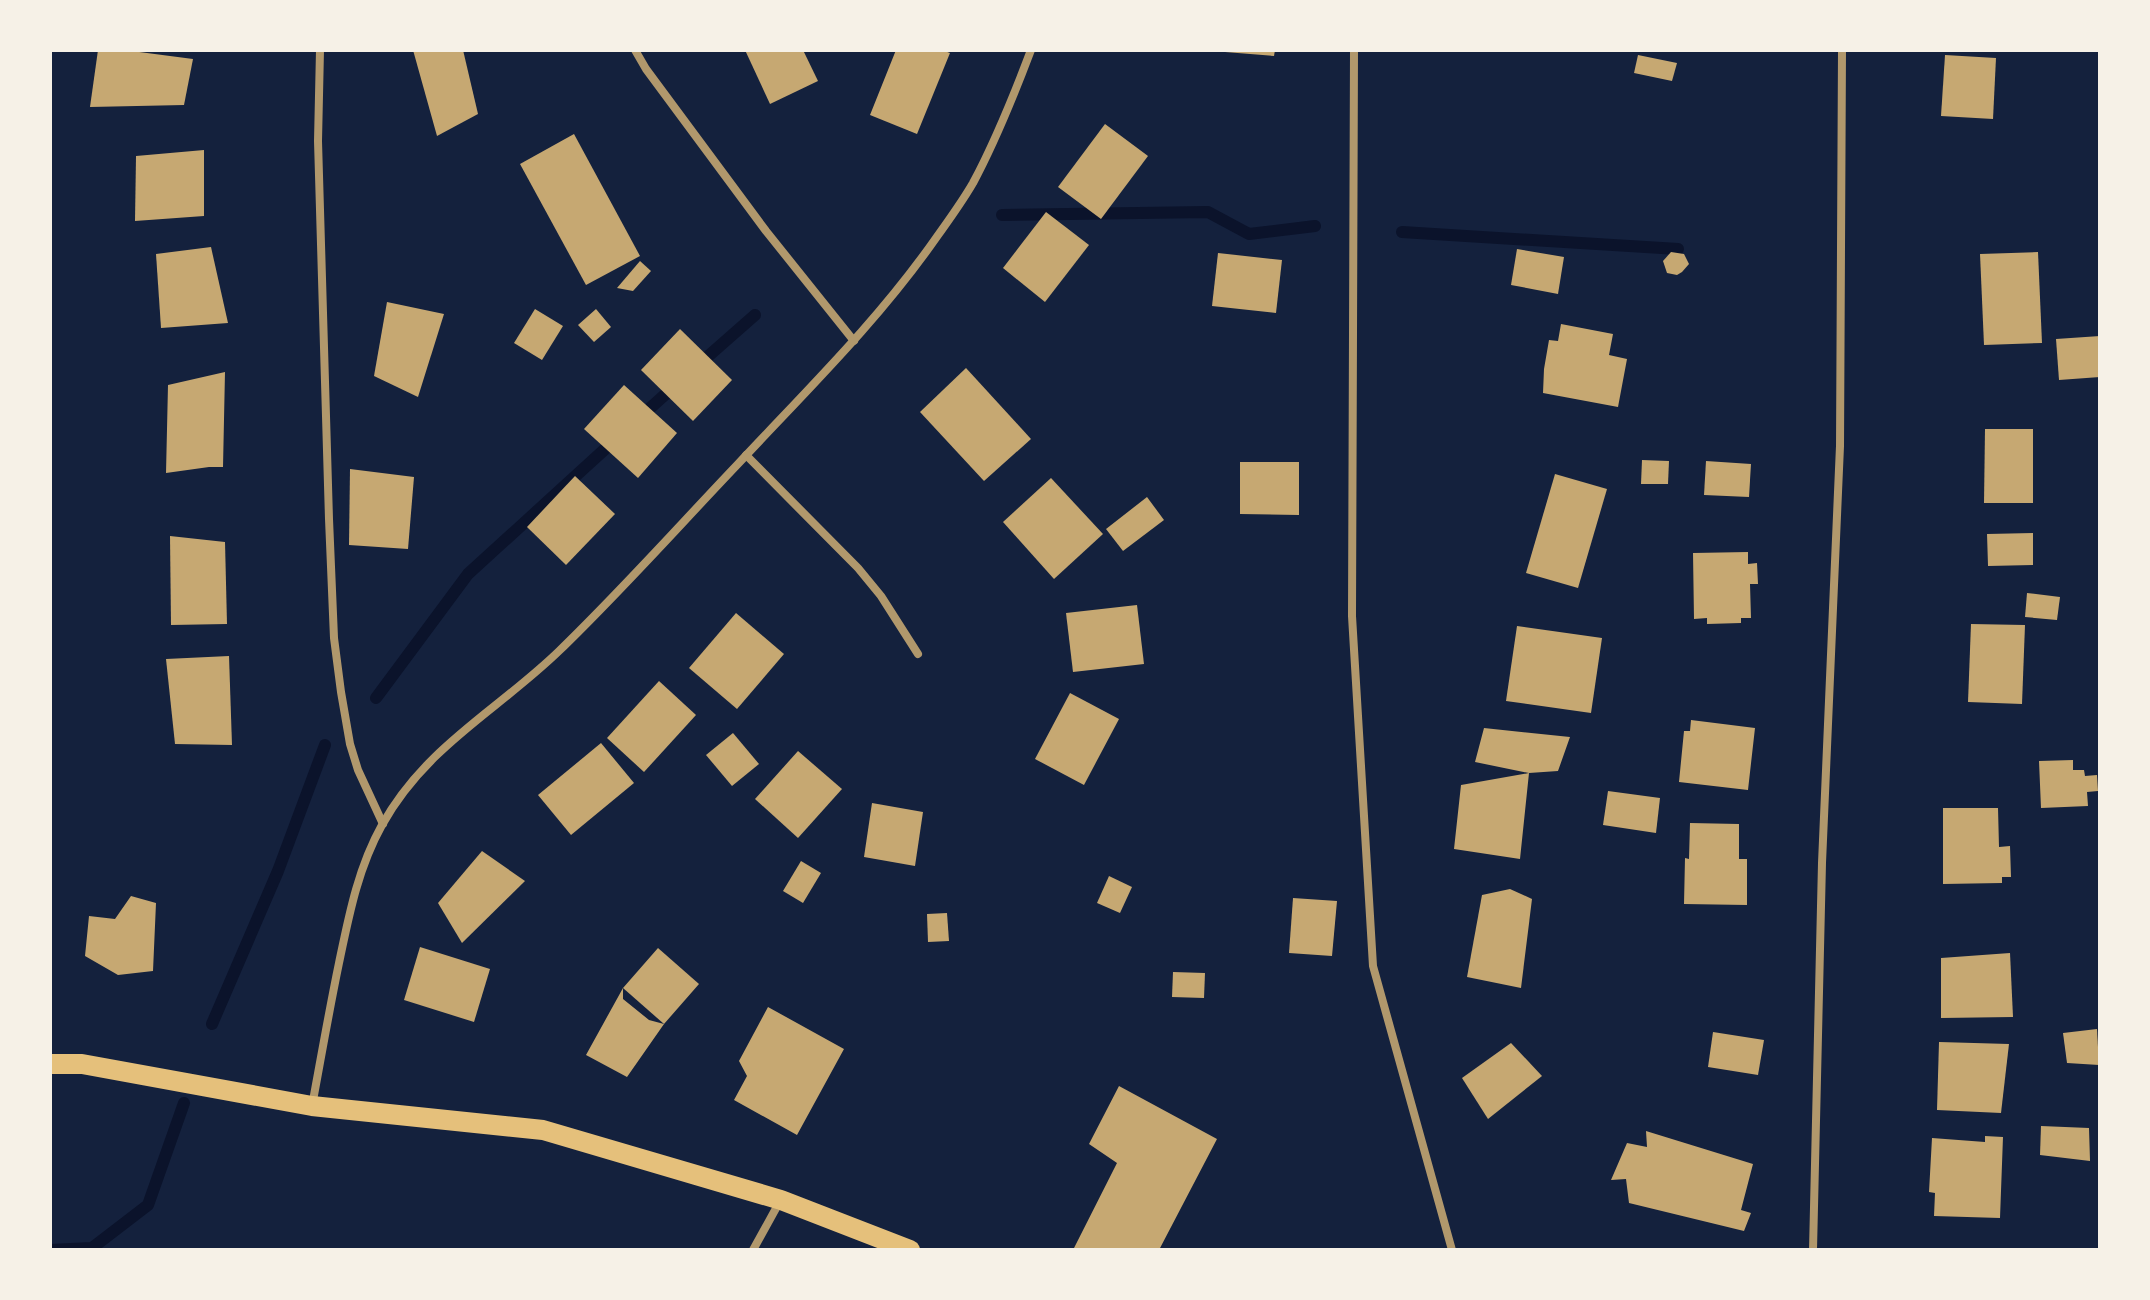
<svg xmlns="http://www.w3.org/2000/svg" width="2150" height="1300" font-family="Figtree,sans-serif">
<rect width="100%" height="100%" fill="#14213d"/>
<g fill="none" stroke-linecap="round" stroke-linejoin="round">
<!-- stream -->
<g stroke="#0b132b" stroke-width="12">
<path d="M1002,215l206,-3 41,22 66,-8"/>
<path d="M1402,232l276,17"/>
<path d="M697,366l58,-51"/>
<path d="M638,419l40,-36"/>
<path d="M376,698l92,-124 147,-134"/>
<path d="M212,1024l66,-153 47,-126"/>
<path d="M50,1250l42,-2 56,-43 36,-102"/>
</g>
</g>
<!-- building -->
<g fill="#c6a872">
<path d="M98,50h26l69,9 -9,46 -94,2z"/>
<path d="M413,50h50l15,64 -41,22z"/>
<path d="M745,50h58l15,31 -48,23z"/>
<path d="M896,50h46l8,3 -33,81 -47,-19z"/>
<path d="M1225,50h50l-1,6 -49,-4z"/>
<path d="M1638,55l39,8 -5,18 -38,-8z"/>
<path d="M1945,55l51,3 -3,61 -52,-3z"/>
<path d="M1105,124l43,32 -47,63 -43,-32z"/>
<path d="M574,134l66,122 -54,29 -66,-121z"/>
<path d="M204,150v66l-69,5 1,-65z"/>
<path d="M1046,212l43,33 -44,57 -42,-34z"/>
<path d="M211,247l17,76 -67,5 -5,-74z"/>
<path d="M1517,249l47,8 -6,37 -47,-9z"/>
<path d="M1671,252l13,2 5,10 -7,8 -5,3 -10,-2 -4,-12z"/>
<path d="M2038,252l4,91 -58,2 -4,-91z"/>
<path d="M1218,253l64,7 -6,53 -64,-7z"/>
<path d="M640,261l11,10 -18,20 -16,-3z"/>
<path d="M387,302l57,12 -26,83 -44,-21z"/>
<path d="M535,309l28,17 -21,34 -28,-17z"/>
<path d="M596,309l15,18 -17,15 -16,-17z"/>
<path d="M1561,324l52,10 -4,21 18,4 -9,48 -75,-14 1,-24 5,-29 9,1z"/>
<path d="M680,329l52,51 -39,41 -52,-51z"/>
<path d="M2100,336v41l-41,3 -3,-41z"/>
<path d="M966,368l65,71 -47,42 -64,-69z"/>
<path d="M225,372l-2,95h-14l-43,6 2,-88z"/>
<path d="M624,385l53,48 -39,45 -54,-49z"/>
<path d="M1985,429h48v74h-49z"/>
<path d="M1642,460l27,1 -1,23h-27z"/>
<path d="M1706,461l45,3 -2,33 -45,-2z"/>
<path d="M1240,462h59v53l-59,-1z"/>
<path d="M350,469l64,8 -6,72 -59,-4z"/>
<path d="M1555,474l52,15 -29,99 -52,-15z"/>
<path d="M575,476l40,38 -49,51 -39,-38z"/>
<path d="M1051,478l52,56 -49,45 -51,-57z"/>
<path d="M1147,497l17,23 -41,31 -17,-22z"/>
<path d="M2033,533v32l-45,1 -1,-32z"/>
<path d="M170,536l55,6 2,82 -56,1z"/>
<path d="M1748,552v12l9,-1 1,21h-8l1,34h-10v5l-34,1v-6l-13,1 -1,-66z"/>
<path d="M2027,593l33,4 -3,23 -32,-3z"/>
<path d="M1137,605l7,59 -71,8 -7,-59z"/>
<path d="M736,613l48,41 -47,55 -48,-41z"/>
<path d="M1971,624l54,1 -3,79 -54,-2z"/>
<path d="M1517,626l85,12 -11,75 -85,-12z"/>
<path d="M229,656l3,89 -57,-1 -9,-85z"/>
<path d="M659,681l37,34 -52,57 -37,-34z"/>
<path d="M1070,693l49,26 -35,66 -49,-26z"/>
<path d="M1691,720l64,8 -7,62 -69,-8 5,-51h6z"/>
<path d="M1484,728l86,9 -12,34 -29,2 -9,86 -66,-10 7,-64 68,-12 -54,-11z"/>
<path d="M733,733l26,31 -27,22 -26,-31z"/>
<path d="M601,743l33,40 -63,52 -33,-40z"/>
<path d="M798,751l44,38 -44,49 -43,-39z"/>
<path d="M2073,760v10h11l1,6 12,-1 1,16 -11,1 1,14 -47,2 -2,-47z"/>
<path d="M1608,791l52,7 -4,35 -53,-8z"/>
<path d="M872,803l51,9 -8,54 -51,-9z"/>
<path d="M1943,808h55l1,39 11,-1 1,31h-9v6l-59,1z"/>
<path d="M1690,823l49,1v35h8v46l-63,-1 1,-46 4,1z"/>
<path d="M482,851l43,30 -63,62 -24,-40z"/>
<path d="M801,861l20,12 -18,30 -20,-12z"/>
<path d="M1109,876l23,11 -12,26 -23,-10z"/>
<path d="M1510,889l22,10 -11,89 -54,-11 15,-82z"/>
<path d="M131,896l25,7 -3,68 -35,4 -33,-19 4,-40 26,3z"/>
<path d="M1293,898l44,3 -5,55 -43,-3z"/>
<path d="M947,913l2,28 -21,1 -1,-28z"/>
<path d="M420,947l70,22 -16,53 -70,-22z"/>
<path d="M658,948l41,36 -35,40 -41,-36z"/>
<path d="M2010,953l3,64 -72,1v-60z"/>
<path d="M1173,972l32,1 -1,25 -32,-1z"/>
<path d="M623,988v11l26,21 15,4 -37,53 -41,-22z"/>
<path d="M768,1007l76,42 -47,86 -63,-35 13,-24 -8,-15z"/>
<path d="M2097,1029l2,36 -32,-2 -4,-30z"/>
<path d="M1713,1032l51,8 -6,35 -50,-8z"/>
<path d="M1939,1042l70,2 -8,69 -64,-3z"/>
<path d="M1511,1043l31,33 -54,43 -26,-41z"/>
<path d="M1119,1086l98,53 -58,111h-86l44,-87 -28,-19z"/>
<path d="M2041,1126l48,2 1,33 -50,-6z"/>
<path d="M1646,1131l107,33 -12,46 10,3 -7,18 -115,-28 -3,-24 -15,1 16,-37 20,4z"/>
<path d="M1985,1136l18,1 -3,81 -66,-2 1,-23 -6,-1 3,-54 53,4z"/>
</g>
<g fill="none" stroke-linecap="round" stroke-linejoin="round">
<!-- minor -->
<g stroke="#b1986c" stroke-width="8">
<path d="M320,50l-2,91 11,378 5,119 7,54 9,52 8,26 25,54"/>
<path d="M635,50l11,19 120,162 88,110"/>
<path d="M1354,50l-2,566 21,350 79,284"/>
<path d="M746,455l112,113 23,28 37,58"/>
<path d="M312,1106c9,-48 17,-95 27,-143 10,-48 19,-95 43,-138 44,-79 115,-114 177,-174 62,-60 119,-124 178,-186 69,-74 141,-144 199,-227 13,-18 26,-36 37,-55 23,-43 41,-88 58,-133"/>
<path d="M753,1250l27,-49"/>
<path d="M1813,1250l9,-387 18,-417 2,-396"/>
</g>
<!-- primary -->
<path stroke="#e5c07b" stroke-width="20" d="M50,1064h32l230,42 231,24 238,70 129,50"/>
</g>
<!-- border -->
<rect width="2150" height="1300" fill="none" stroke="#f6f1e7" stroke-width="104"/>
</svg>
